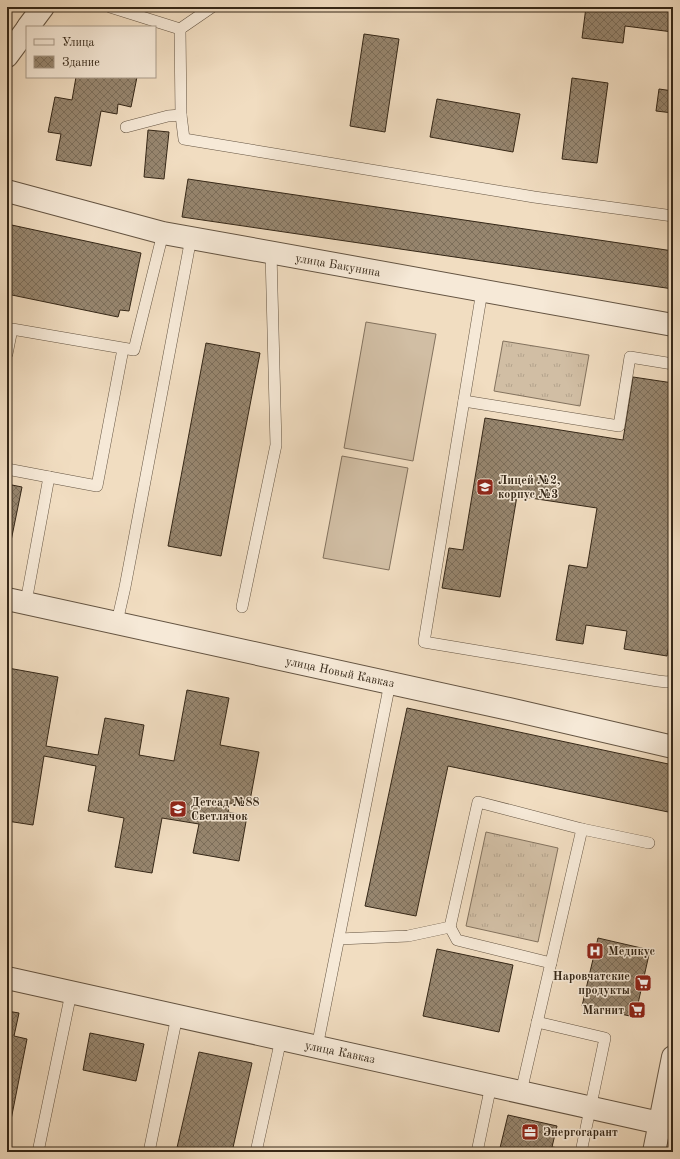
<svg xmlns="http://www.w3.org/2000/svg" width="680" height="1159" font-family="'Old Standard TT',serif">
<defs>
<pattern id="grass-tufts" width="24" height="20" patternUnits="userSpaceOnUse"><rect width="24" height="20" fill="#d1bea4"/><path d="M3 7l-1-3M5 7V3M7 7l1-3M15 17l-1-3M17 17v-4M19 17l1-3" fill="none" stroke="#b4a38c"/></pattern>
<pattern id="building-cross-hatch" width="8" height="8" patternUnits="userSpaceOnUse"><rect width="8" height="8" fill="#97866f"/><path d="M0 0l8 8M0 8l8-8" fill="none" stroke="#7c6e5a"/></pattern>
</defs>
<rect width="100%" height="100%" fill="#f1ddc1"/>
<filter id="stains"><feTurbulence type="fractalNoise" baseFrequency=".005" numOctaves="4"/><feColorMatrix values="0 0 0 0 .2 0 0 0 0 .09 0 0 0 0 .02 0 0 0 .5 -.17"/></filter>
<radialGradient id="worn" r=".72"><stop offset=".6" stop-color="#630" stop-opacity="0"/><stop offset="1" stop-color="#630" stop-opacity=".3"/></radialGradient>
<!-- grass -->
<g fill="url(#grass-tufts)" stroke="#83725e">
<path d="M503,341l86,14 -9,51 -86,-15z"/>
<path d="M486,832l72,16 -20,94 -72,-16z"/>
</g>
<!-- pitch -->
<g fill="#d1bea4" stroke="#83725e">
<path d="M366,322l70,12 -23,127 -69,-13z"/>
<path d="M342,456l66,12 -19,102 -66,-12z"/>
</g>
<!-- building -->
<g fill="url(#building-cross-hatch)" stroke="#352717">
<path d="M172,7h16l-1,3z"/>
<path d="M586,7h87v25l-48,-6 -2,17 -41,-5z"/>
<path d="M364,34l35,5 -14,93 -35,-6z"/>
<path d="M76,77h61l-6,30 -13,-3 -1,10 -16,-3 -10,55 -35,-6 5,-26 -13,-2 7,-35 17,3z"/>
<path d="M572,78l36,5 -11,80 -35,-4z"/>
<path d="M659,89l14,2v22l-17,-2z"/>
<path d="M437,99l83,15 -7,38 -83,-15z"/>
<path d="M148,130l21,2 -5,47 -20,-2z"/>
<path d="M188,179l485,72v38l-491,-72z"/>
<path d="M7,224l134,29 -12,58 -9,-1 -2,7 -111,-23z"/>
<path d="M206,343l54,10 -39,203 -53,-10z"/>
<path d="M633,377l40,6v237l-6,36 -43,-7 3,-18 -41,-6 -3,19 -27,-4 13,-75 18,3 10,-60 -80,-12 -17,101 -58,-9 7,-40 14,2 22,-132 138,22z"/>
<path d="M7,484l15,3 -11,54 -4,-1z"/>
<path d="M8,668l50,9 -12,69 52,9 7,-37 39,7 -5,30 35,6 13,-71 42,8 -9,47 39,7 -10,54 -19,-3 -2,9 19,4 -8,45 -46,-8 6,-29 -37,-6 -10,55 -37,-6 9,-49 -36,-7 8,-45 -52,-10 -11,69 -26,-4z"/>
<path d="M407,708l266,57v48l-225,-47 -32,150 -51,-10z"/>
<path d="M598,938l52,12 -15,67 -53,-11z"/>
<path d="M437,949l76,16 -14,67 -76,-16z"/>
<path d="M7,1011l12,2 -5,23 13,3 -20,101z"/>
<path d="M90,1033l54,11 -8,37 -53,-11z"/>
<path d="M199,1052l53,11 -20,89h-56z"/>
<path d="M508,1115l49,11 -5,21 7,1 -1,4h-59z"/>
</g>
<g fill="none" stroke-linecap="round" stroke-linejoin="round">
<!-- service casing -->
<g stroke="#645442" stroke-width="12">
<g id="service">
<path d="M110,7l70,22 1,86 3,24 350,58 139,19"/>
<path d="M180,29l32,-22"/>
<path d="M126,127l42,-11 13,-1"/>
<path d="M482,291l-58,351 234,39 9,1 6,-1"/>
<path d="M7,354l5,-25 122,21 29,-117"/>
<path d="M464,401l155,25 11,-69 43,7"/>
<path d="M7,469l42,8 -23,125"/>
<path d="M49,477l48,9 26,-137"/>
<path d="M242,607l34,-162 -5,-192"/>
<path d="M117,622l8,-35 66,-349"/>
<path d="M582,829l67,14"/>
<path d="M450,927l7,13 94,23"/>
<path d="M339,939l69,-3 42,-9 28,-125 104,27 -61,263"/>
<path d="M537,1022l68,16 -24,114"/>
<path d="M317,1047l73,-364"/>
<path d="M38,1152l33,-159"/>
<path d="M149,1152l28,-136"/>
<path d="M256,1152l25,-113"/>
<path d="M477,1152l14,-67"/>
</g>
</g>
<!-- minor casing -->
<g stroke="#645442" stroke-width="24">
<g id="minor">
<path d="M7,191l156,42 510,92"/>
<path d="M7,599l502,110 164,38"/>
<path d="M7,978l666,148"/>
<path d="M654,1152l19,-95"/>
</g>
</g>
<!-- tertiary casing -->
<g stroke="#645442" stroke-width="24">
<g id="tertiary">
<path d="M28,27l15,-20"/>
<path d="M7,56l20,-27"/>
</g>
</g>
<!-- service -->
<use href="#service" stroke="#f6e9d7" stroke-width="11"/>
<!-- minor -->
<use href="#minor" stroke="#f6e9d7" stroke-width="22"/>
<!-- tertiary -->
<use href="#tertiary" stroke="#f6e9d7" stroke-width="22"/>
</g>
<!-- icons -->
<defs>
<g id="school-square" transform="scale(0.9)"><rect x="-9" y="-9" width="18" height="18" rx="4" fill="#8f2418" stroke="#f6e9d7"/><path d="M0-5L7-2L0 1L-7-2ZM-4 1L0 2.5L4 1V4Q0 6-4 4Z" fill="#fff"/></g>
<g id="hospital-square" transform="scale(0.9)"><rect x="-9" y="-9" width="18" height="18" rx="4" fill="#8f2418" stroke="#f6e9d7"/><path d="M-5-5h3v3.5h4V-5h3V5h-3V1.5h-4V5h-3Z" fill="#fff"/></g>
<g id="supermarket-square" transform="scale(0.9)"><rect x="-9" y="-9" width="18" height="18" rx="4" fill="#8f2418" stroke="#f6e9d7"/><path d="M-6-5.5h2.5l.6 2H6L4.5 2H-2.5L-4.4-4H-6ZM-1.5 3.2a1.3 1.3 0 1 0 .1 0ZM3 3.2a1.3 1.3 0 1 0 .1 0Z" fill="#fff"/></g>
<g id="office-square" transform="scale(0.9)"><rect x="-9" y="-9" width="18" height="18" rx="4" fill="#8f2418" stroke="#f6e9d7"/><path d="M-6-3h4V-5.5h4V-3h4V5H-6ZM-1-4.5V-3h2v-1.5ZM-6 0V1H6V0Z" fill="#fff"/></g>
</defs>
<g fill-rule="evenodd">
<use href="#school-square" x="485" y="487"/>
<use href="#school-square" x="178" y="809"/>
<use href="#hospital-square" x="595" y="951"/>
<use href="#supermarket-square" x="643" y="983"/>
<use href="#supermarket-square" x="637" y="1010"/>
<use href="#office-square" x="530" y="1132"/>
</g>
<g text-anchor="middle" stroke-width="3" stroke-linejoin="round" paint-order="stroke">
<!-- street labels -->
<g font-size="12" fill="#352717" stroke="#f6e9d7">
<text transform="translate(338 265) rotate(10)" y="4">улица Бакунина</text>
<text transform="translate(340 672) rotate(12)" y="4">улица Новый Кавказ</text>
<text transform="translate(340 1052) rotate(12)" y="4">улица Кавказ</text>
</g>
<!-- poi labels -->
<g font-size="12" font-weight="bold" fill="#352717" stroke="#f6e9d7" text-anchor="start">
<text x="498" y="484">Лицей №2,<tspan x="498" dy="14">корпус №3</tspan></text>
<text x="191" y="806">Детсад №88<tspan x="191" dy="14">Светлячок</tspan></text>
<text x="608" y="955">Медикус</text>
<text x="630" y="980" text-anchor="end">Наровчатские<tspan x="630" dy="14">продукты</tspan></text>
<text x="624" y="1014" text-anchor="end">Магнит</text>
<text x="543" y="1136">Энергогарант</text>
</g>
</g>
<!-- margin -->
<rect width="680" height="1159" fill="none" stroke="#f1ddc1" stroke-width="24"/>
<rect x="8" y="8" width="664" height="1143" fill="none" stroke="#352717" stroke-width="2"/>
<rect x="12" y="12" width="656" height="1135" fill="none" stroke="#352717"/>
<!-- legend -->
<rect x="26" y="26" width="130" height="52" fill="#f6e9d7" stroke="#a99b8a"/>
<rect x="34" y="39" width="20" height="6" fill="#f6e9d7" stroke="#a99b8a"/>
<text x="62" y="46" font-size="12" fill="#352717">Улица</text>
<rect x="34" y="56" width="20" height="12" fill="url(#building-cross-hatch)" stroke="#a99b8a"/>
<text x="62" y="66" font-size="12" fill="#352717">Здание</text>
<rect width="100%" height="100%" filter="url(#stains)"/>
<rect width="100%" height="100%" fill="url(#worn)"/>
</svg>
